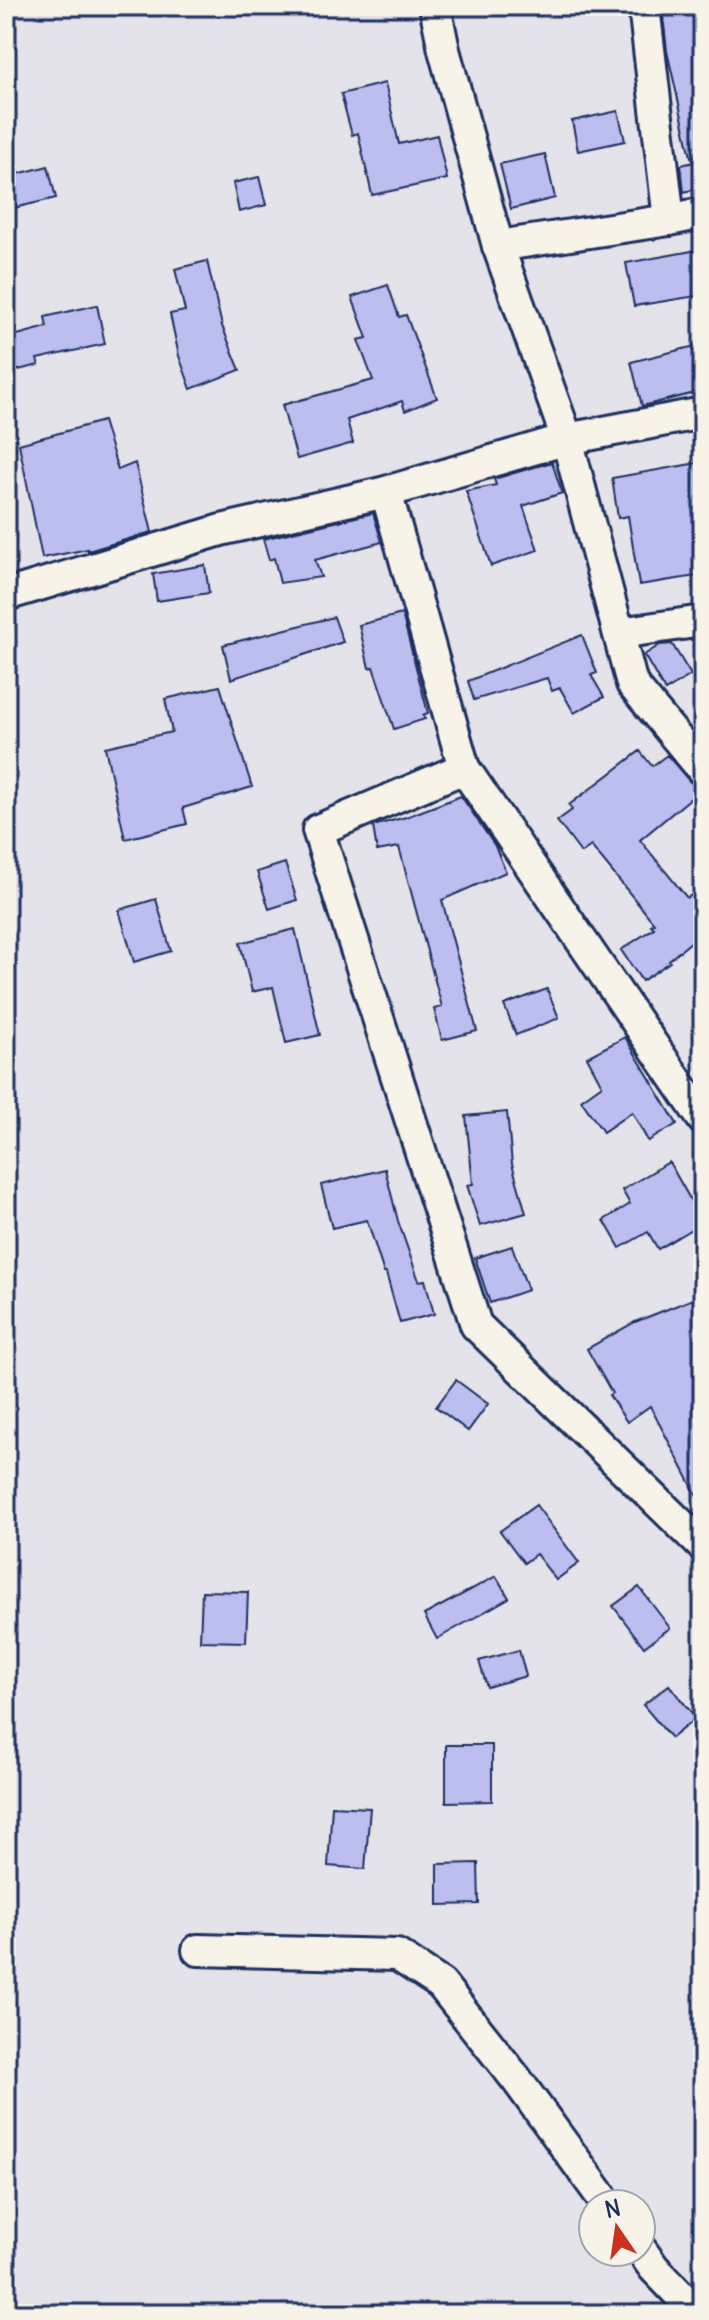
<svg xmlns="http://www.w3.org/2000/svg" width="709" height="2320" font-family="Delius,sans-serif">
<rect width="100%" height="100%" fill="#e5e3ea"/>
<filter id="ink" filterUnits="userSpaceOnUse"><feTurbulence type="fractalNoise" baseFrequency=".0125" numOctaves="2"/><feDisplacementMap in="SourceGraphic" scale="16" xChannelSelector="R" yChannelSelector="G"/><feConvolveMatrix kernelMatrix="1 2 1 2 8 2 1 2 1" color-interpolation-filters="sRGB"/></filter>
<g filter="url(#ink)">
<!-- building -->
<g fill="#bcbef0" stroke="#1b2f5e" stroke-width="2">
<path d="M662,6h34l7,32v118l-12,1 -24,-106z"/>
<path d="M385,83l14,61 38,-9 10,44 -75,16 -14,-62 -6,2 -11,-41z"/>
<path d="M618,111l7,30 -47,10 -6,-30z"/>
<path d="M545,154l10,44 -44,11 -11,-45z"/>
<path d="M703,160v27l-19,5 -3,-27z"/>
<path d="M48,166l8,32 -50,12v-33z"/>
<path d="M259,177l7,28 -27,7 -6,-29z"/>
<path d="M703,249v46l-69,11 -8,-43z"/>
<path d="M207,261l15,65 18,44 -49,19 -12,-33 -9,-42 15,-3 -10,-42z"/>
<path d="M388,285l11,32 7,-2 31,83 -32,13 -3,-10 -55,19 6,23 -56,16 -15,-54 91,-25 -15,-40 9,-2 -15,-41z"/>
<path d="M97,305l8,39 -68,15 2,6 -33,8v-35l41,-11 -2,-10z"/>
<path d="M703,344v47l-61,15 -11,-44z"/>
<path d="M103,421l15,49 17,-7 17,69 -64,19v-2l-46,9 -23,-114z"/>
<path d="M552,462l10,31 -39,13 15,44 -47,16 -25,-75 30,-6 -2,-6z"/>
<path d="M703,462v113l-64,10 -11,-69 -10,2 -6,-40z"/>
<path d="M373,513l9,29 -67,18 6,17 -41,6 -6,-25 -5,2 -6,-21z"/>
<path d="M205,565l4,28 -52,8 -4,-27z"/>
<path d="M402,614l26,99 -5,2 2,4 -31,10 -21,-62 -4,1 -10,-43z"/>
<path d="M334,617l9,25 -112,37 -8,-34z"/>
<path d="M582,635l15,38 -6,2 13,22 -30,16 -14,-25 -8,3 -5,-13 -73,22 -6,-19z"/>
<path d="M672,644l19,31 -26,16 -21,-36 16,-10z"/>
<path d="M220,686l32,101 -69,21 4,16 -62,15 -20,-92 67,-15 -7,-33z"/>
<path d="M640,751l12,15 15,-11 23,27 13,6 -63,52 47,58 16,-11v45l-34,28 1,2 -28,19 -21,-31 33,-22 -3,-3 3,-2 -63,-77 -10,7 -24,-32 15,-11 -3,-5z"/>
<path d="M461,796l34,50 11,26 -64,28 35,131 -35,9 -8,-31 8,-2 -43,-160 -22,4 -4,-25 33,-9z"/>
<path d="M285,863l12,37 -28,9 -12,-37z"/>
<path d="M156,899l15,52 -37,11 -15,-52z"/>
<path d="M295,929l25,106 -34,8 -13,-56 -21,5 -12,-49z"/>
<path d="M547,989l12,29 -43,17 -12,-30z"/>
<path d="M625,1037l52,87 -29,17 -16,-29 -29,20 -22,-32 21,-15 -15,-28z"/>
<path d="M507,1112l5,52 14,49 -46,13 -13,-41 6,-1 -7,-68z"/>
<path d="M669,1162l34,60 -45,27 -10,-17 -28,16 -16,-28 26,-16 -8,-14z"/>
<path d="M385,1169l13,52 21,60 6,-1 9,34 -34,9 -14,-50h-2l-17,-53 -35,8 -11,-43z"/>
<path d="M512,1246l16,44 -38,13 -15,-45z"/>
<path d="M703,1295v212l-53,-101 -23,16 -18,-27 3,-2 -25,-44 48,-27z"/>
<path d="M456,1380l32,24 -20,27 -32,-24z"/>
<path d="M536,1505l43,58 -23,17 -20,-26 -12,9 -24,-32z"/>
<path d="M496,1576l13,22 -72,41 -13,-24z"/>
<path d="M639,1587l31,41 -26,19 -31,-41z"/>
<path d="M202,1591l46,1 -2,50 -46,-1z"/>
<path d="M519,1650l7,26 -39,11 -8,-26z"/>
<path d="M669,1685l27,33 -25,20 -28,-33z"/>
<path d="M446,1745h46v56l-46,1z"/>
<path d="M332,1806l38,2 -5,61 -37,-3z"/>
<path d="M478,1863l1,41 -41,1v-41z"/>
</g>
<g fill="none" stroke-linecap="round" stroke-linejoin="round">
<!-- street casing -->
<g stroke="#1b2f5e" stroke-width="36">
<g id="street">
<path d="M435,6l9,44 54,196"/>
<path d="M644,6l25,214 34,-7"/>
<path d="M669,220l-171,26 69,193 65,245 71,86"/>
<path d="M386,492l78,276 239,351"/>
<path d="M6,595l215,-65 165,-38 181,-53 136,-26"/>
<path d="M619,633l84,-12"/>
<path d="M464,768l-146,62 158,495 227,221"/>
<path d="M198,1950l199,5 44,29 76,96 90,124"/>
<path d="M641,2250l13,18 44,46"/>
</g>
</g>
<!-- street -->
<use href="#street" stroke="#f7f3e8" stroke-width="30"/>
</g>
</g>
<!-- margin -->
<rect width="709" height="2320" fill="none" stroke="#f7f3e8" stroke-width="32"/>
<rect x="16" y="16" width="677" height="2288" fill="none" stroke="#1b2f5e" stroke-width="3" filter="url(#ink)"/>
<!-- north arrow -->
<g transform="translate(617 2228) rotate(347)"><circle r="38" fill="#f7f3e8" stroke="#9fa5b1" stroke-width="2"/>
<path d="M0-6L14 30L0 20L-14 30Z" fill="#c8321e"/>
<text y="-12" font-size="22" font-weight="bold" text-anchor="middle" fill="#1b2f5e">N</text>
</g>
</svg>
